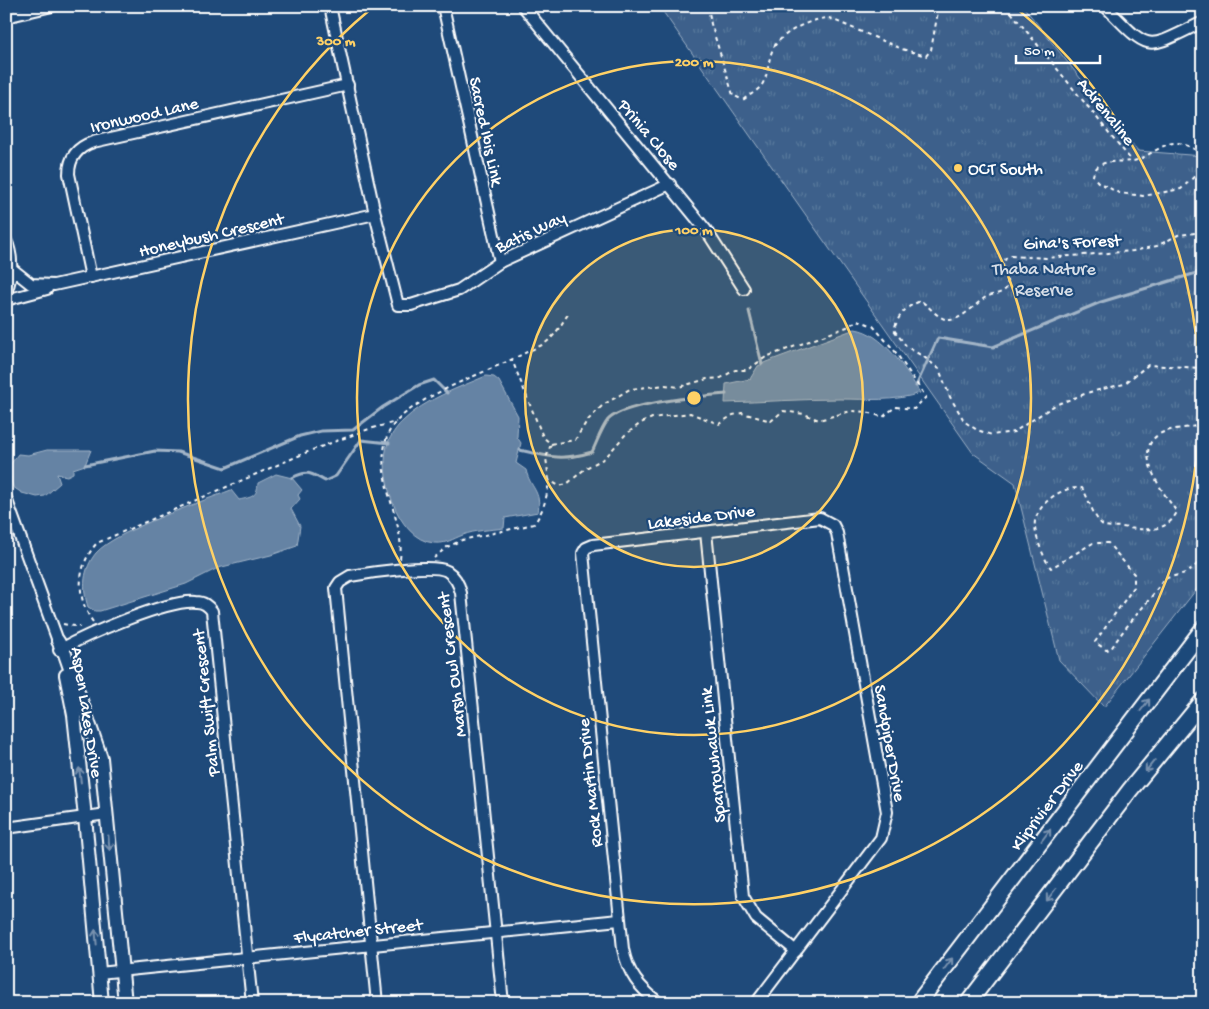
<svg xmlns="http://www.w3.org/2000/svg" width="1209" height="1009" font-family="'Gochi Hand',sans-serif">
<defs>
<pattern id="park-tufts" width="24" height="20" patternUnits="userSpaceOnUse" patternTransform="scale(1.25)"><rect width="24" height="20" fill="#3c618b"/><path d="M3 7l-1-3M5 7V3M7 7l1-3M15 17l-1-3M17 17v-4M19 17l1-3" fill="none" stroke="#59799c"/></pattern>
</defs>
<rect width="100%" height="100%" fill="#1f4a7a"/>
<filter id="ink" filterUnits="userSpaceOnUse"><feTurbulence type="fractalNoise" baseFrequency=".02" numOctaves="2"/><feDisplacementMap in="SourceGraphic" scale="10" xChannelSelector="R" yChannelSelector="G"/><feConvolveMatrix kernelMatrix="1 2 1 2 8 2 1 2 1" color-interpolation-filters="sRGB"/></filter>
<g filter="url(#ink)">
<!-- park -->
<path fill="url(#park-tufts)" stroke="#9eb0c5" d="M659,6h364l115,145 65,5v425l-99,126 -45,-47 -44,-177 -42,-30z"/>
<!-- water -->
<g fill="#6583a4" stroke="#a3b5c8">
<path d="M855,329c28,4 51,40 65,64 -26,9 -53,6 -80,6 -38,0 -77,3 -115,4l1,-19 24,-5 8,-13 8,-4z"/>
<path d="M486,376l8,1 5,4 19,35 -1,21 4,6 -5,20 10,7c4,18 16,21 12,42l-33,6 -1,10c-13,2 -29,2 -41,7 -11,4 -16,9 -29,8 -38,-3 -58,-73 -45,-103 3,-6 9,-15 14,-19 22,-22 55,-33 83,-45z"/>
<path d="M47,450h44l-6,15 -12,4v4l-6,3 -10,-2 3,9 -15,13 -8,1 -15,-4 -9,-6 -6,-18 11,-15 10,1z"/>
<path d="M276,474l16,4 10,12 -4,5 2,4 -9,10 9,17 -3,20 -26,9 -53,13 -32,16 -86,27h-5l-7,-4c-6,-19 -5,-38 8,-54 19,-22 105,-51 135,-63l8,10c13,-3 18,-3 19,-17z"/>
</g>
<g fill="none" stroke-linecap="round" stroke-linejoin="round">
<!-- stream -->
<g stroke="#a3b5c8" stroke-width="3">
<path d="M749,311l13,53"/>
<path d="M916,386l22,-48 55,9 108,-45 102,-31"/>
<path d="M520,450c29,7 42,11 72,2 5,-10 9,-23 16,-32 16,-18 94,-24 118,-26"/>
<path d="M85,465l70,-14 23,1 47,16 75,-32 21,-5 32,-1 30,-23 36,-22 15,-5 13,13"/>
<path d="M292,478c16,-9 20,-4 33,3l11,-5 25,-36 28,3"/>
<path d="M6,479l4,-1"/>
</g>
<!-- minor casing -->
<g stroke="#fff" stroke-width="14">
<g id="minor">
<path d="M330,6l45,208 23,91h13l48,-15 41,-28 170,-78"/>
<path d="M443,6l57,256"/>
<path d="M523,6l183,224 38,59"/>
<path d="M1105,6c47,48 39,44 98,16"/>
<path d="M6,17l46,-11"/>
<path d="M6,240c7,16 7,35 0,52"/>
<path d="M12,269l19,15 23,1 321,-71"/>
<path d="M91,277l-22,-103c0,-17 9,-27 24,-32l255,-57"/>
<path d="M6,300l41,-11"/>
<path d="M6,498l52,143"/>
<path d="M706,532l37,364 13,22 40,33"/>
<path d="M59,650c27,-15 109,-51 137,-48 8,0 12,4 16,9l40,392"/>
<path d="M6,828l101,-14"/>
<path d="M99,973l520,-53"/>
<path d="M377,1003l-41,-415 4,-6 10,-6c17,-3 83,-13 97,-5 8,5 12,13 14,22l42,410"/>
<path d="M659,1003c-20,-16 -31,-29 -36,-54l-40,-396 3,-5 7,-3 227,-27 13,7 4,8 50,279 -6,26 -125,165"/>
</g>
</g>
<!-- tertiary casing -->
<g stroke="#fff" stroke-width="16">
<g id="tertiary">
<path d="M58,641l7,13 36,104 24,245"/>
<path d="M66,675l8,40 11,102 17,186"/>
</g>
</g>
<!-- primary casing -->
<g stroke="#fff" stroke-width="19">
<g id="primary">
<path d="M918,1003l285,-374"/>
<path d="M968,1003l162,-213 73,-89"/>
</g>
</g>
<!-- path -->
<g stroke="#fff" stroke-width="2" stroke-dasharray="4 4" stroke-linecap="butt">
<path d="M708,6l3,18 22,71 10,5c7,-6 16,-9 20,-17 6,-11 5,-24 10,-34 7,-16 39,-31 56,-31l73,31 24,7 5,-6 8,-44"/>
<path d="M1006,6l126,155"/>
<path d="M1203,154c-10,-5 -17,-11 -28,-11 -11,-1 -29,16 -42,18 -13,2 -37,-4 -40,15l5,6 21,11 24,3 38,-7 15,-14 7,3"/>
<path d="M1203,214v1"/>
<path d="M1203,232l-25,3 -21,11 -24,5 -87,7 -35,-2 -5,2 -3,7 5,20c-4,10 -14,8 -22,12 -11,7 -23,22 -36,23 -11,0 -20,-13 -29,-19 -15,5 -23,14 -27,29l13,17 17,10 15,12 11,28 15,25 12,8 15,5 22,-3 41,-27 35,-13 34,-8 24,-19 55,3"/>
<path d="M1203,424c-13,5 -33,3 -45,11 -26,17 6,59 19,77 -11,22 -34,18 -55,15 -5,-1 -14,1 -19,-2 -10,-7 -14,-27 -21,-37 -19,-2 -42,13 -47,33 -2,11 9,39 16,47l42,-25h15l26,31v13l-39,55 11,8 5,-1c15,-25 37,-45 53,-70 13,-5 36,-5 35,-25 0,-7 -2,-13 -1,-20l5,-4"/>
<path d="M549,480l-3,-22 5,-14"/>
<path d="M434,558l13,-11 15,-7 72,-16c10,-14 13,-27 15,-44l10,6 8,-2 19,-16 19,-10 20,-23 16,-12 11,-5 38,-5 29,11 14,-9 9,-2 29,8 12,-10 21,3 15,6 32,-9 16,1 16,5 12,-10 19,2 12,-12 -32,-47 -21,-24 -15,-6 -11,7 -81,30 -19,13h-12l-14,8 -14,1 -28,8 -14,-2 -35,4 -27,16 -16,16 -12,19 -24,4 -8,-7 -31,-77"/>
<path d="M400,559c5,-37 -21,-70 -16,-108 1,-10 4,-20 11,-28 26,-30 94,-51 130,-70 7,-4 18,-7 24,-13 8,-7 14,-19 20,-27"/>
<path d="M93,622c-18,-25 -16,-57 4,-79l215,-93 57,-21 27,-7"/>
<path d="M63,624l17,3"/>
</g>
<!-- minor -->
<use href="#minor" stroke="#1f4a7a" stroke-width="10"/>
<!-- tertiary -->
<use href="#tertiary" stroke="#1f4a7a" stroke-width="12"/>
<!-- primary -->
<use href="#primary" stroke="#1f4a7a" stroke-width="15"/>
</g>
<!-- one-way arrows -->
<defs><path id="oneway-shaft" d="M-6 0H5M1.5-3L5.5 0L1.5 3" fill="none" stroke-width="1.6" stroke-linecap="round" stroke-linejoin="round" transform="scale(1.25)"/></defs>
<g stroke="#7992af">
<use href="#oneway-shaft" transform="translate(1145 705) rotate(-53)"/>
<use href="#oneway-shaft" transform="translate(1150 766) rotate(129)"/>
<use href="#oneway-shaft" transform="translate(80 775) rotate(-97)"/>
<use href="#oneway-shaft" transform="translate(1046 835) rotate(-53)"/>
<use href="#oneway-shaft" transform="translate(109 843) rotate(85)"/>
<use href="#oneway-shaft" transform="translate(1051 895) rotate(127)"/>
<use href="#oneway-shaft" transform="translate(96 937) rotate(-95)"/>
<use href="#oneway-shaft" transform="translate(948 964) rotate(-53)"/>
</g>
</g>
<!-- distance rings -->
<circle cx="694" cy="398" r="169" fill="#ffd166" fill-opacity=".12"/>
<g fill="none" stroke="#ffd166" stroke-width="2.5">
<circle cx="694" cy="398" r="169"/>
<circle cx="694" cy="398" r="337"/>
<path d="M1016 8A506 506 0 1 1 372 8"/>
</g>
<!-- markers -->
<circle fill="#ffd166" stroke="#1f4a7a" stroke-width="2" cx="958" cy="168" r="5"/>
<g text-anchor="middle" stroke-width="4.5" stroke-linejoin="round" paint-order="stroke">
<!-- street labels -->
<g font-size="18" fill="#fff" stroke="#1f4a7a">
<text transform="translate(1107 111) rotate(51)" y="6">Adrenaline</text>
<text transform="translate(144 114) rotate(-13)" y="6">Ironwood Lane</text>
<text transform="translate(487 131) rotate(78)" y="6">Sacred Ibis Link</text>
<text transform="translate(650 134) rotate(50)" y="6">Prinia Close</text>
<text transform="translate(530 231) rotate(-25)" y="6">Batis Way</text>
<text transform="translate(211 234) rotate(-13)" y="6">Honeybush Crescent</text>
<text transform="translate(1072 241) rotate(-2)" y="6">Gina's Forest</text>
<text transform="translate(701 516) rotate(-7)" y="6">Lakeside Drive</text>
<text transform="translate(451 665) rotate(-97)" y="6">Marsh Owl Crescent</text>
<text transform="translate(205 703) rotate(-96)" y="6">Palm Swift Crescent</text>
<text transform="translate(88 712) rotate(81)" y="6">Aspen Lakes Drive</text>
<text transform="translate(891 743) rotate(80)" y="6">Sandpiper Drive</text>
<text transform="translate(712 755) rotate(-96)" y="6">Sparrowhawk Link</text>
<text transform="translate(589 783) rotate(-96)" y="6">Rock Martin Drive</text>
<text transform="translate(1046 805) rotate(-53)" y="6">Kliprivier Drive</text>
<text transform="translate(358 930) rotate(-6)" y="6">Flycatcher Street</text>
</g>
<!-- poi labels -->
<g font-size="18" fill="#fff" stroke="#1f4a7a" text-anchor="start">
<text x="968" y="174">OCT South</text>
</g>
<!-- park labels -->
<g font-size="18" fill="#d8dfe8" stroke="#1f4a7a">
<text x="1044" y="274">Thaba Nature<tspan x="1044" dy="21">Reserve</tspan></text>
</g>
</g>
<circle cx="694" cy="398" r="8" fill="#ffd166" stroke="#1f4a7a" stroke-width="2.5"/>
<g font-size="15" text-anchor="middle" font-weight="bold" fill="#ffd166" stroke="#1f4a7a" stroke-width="4.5" stroke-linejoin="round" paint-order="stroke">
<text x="336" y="45">300 m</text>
<text x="694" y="66">200 m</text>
<text x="694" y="234">100 m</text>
</g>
<!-- margin -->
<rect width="1209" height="1009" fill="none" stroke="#1f4a7a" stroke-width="25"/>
<rect x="12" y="12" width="1184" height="984" fill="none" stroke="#fff" stroke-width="2" filter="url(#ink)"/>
<!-- scale -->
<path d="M1016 55v8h84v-8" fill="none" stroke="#ffffff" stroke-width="2.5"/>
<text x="1024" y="55" font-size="15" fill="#ffffff" stroke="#1f4a7a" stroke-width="4" paint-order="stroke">50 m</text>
</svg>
